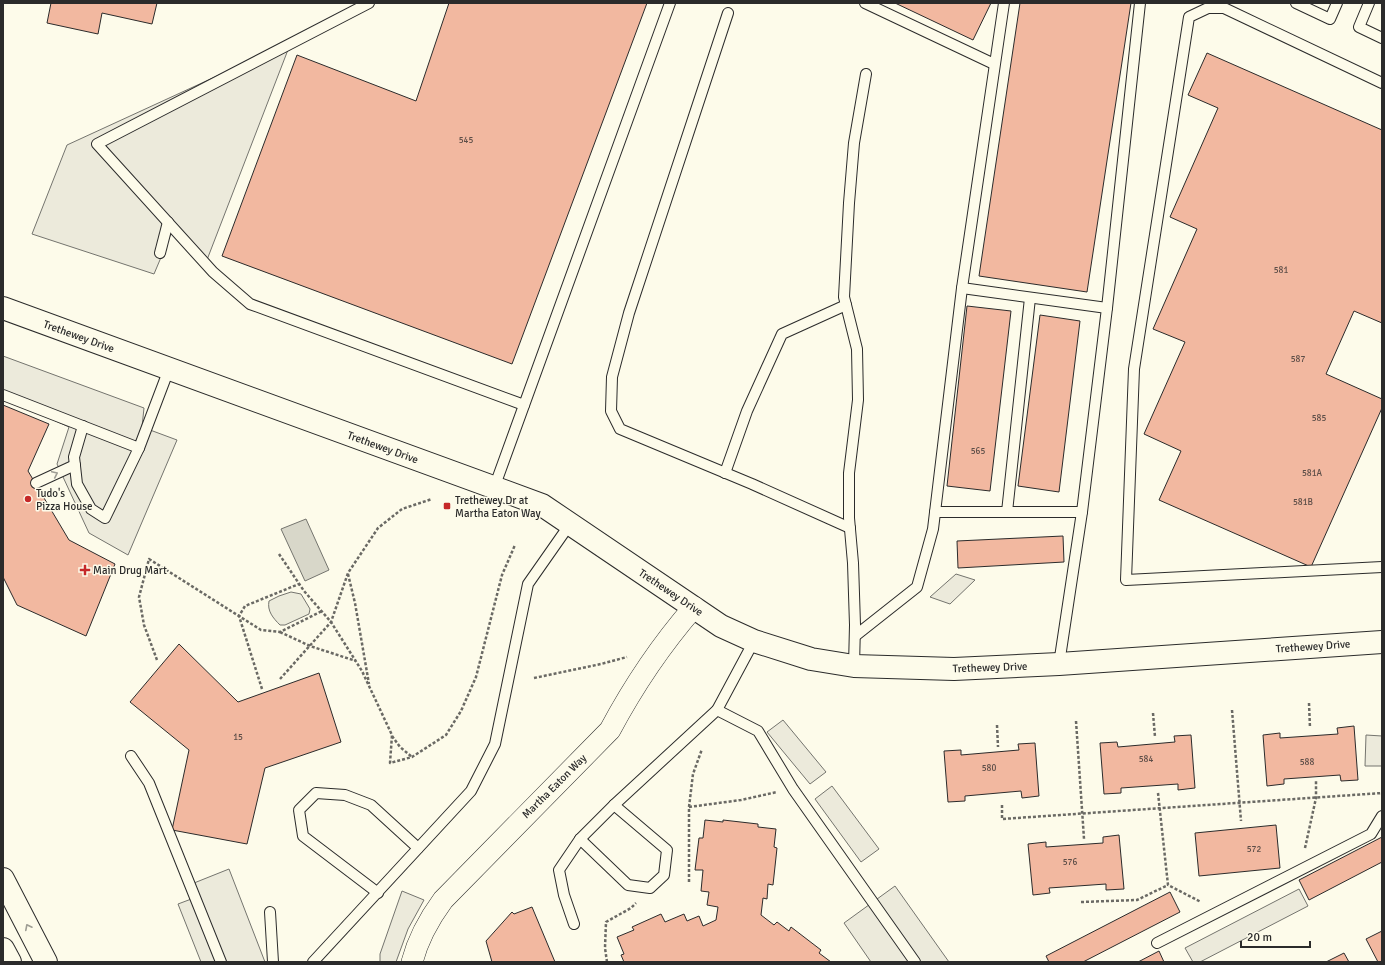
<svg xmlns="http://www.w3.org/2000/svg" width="1385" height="965" font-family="Signika,sans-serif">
<rect width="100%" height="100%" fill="#fdfbea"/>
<!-- green -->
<path fill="#ecebdb" stroke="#74746e" d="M291,592l10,2 9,15 -1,5 -24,11h-5c-7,-7 -13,-14 -11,-24l10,-5z"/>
<!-- parking -->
<g fill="#eceadb" stroke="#74746e">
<path d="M291,42l-86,223 -32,-36 -19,45 -122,-40 35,-89z"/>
<path d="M3,356l141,52 -2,19 35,13 -49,115 -39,-22 -32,-69 12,-37 -66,-30z"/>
<path d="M956,574l19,6 -25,24 -20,-7z"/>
<path d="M783,720l43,52 -16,12 -43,-52z"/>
<path d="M1366,735l16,1v30h-17z"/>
<path d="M832,786l47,63 -18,13 -46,-63z"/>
<path d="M229,869l36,93h-64l-23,-58 16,-6 -5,-13z"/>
<path d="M895,886l54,76h-78l-27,-39z"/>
<path d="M1299,889l9,17 -108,56h-7l-8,-14z"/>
<path d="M402,891l22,9 -16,29 -12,33h-16v-8z"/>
</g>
<!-- water -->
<path fill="#d8d7c9" stroke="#74746e" d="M306,519l23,51 -24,11 -24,-52z"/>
<!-- building -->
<g fill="#f2b8a0" stroke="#2b2b2b">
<path d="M51,3h106l-5,21 -50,-11 -4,21 -51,-11z"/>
<path d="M449,3h198l-135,361 -290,-108 75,-201 119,46z"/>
<path d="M895,3h96l-18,37z"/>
<path d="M1020,3h111l-44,289 -108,-16z"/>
<path d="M1207,53l175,77v193l-28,-12 -28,63 56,25v9l-71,159 -152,-67 22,-49 -37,-17 41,-92 -32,-13 44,-100 -27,-12 48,-109 -30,-13z"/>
<path d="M967,306l44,5 -21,180 -43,-5z"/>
<path d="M1040,315l40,6 -21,171 -41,-6z"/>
<path d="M3,405l46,19 -21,47 41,69 46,24 -29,72 -69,-31 -14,-28z"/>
<path d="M1063,536l1,26 -106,6 -1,-27z"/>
<path d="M179,644l59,58 81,-29 22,69 -76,26 -18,76 -75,-14 17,-80 -59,-48z"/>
<path d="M1354,726l4,54 -17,1 -1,-6 -56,4v5l-17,2 -4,-51 17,-2v5l58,-4 -1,-6z"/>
<path d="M1191,735l4,53 -17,2v-6l-57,4v5l-17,1 -4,-51 17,-1 1,5 57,-5 -1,-6z"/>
<path d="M1035,743l4,53 -17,2 -1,-7 -56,5v5l-17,1 -4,-51 17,-1v5l58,-5 -1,-6z"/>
<path d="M705,820l18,2v-2l35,4v3l18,2 -2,18 3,1 -4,37 -5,-1 -1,15 -4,-1 -2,17 13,10 3,-3 12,9 2,-4 30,23 -2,3 12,9h-207l-3,-7 3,-1 -7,-17 17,-7 -2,-3 29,-13 4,8 19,-8 3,7 12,-5 4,10 13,-6 2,-13 -11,-2 2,-13 -8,-1 2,-21h-8l4,-32h4z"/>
<path d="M1276,825l4,43 -81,8 -4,-43z"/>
<path d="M1119,835l5,54 -18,1v-6l-57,4 1,5 -17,2 -5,-51 18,-2v5l57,-4v-6z"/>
<path d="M1382,837v25l-73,38 -10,-20z"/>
<path d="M1170,892l10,20 -97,50h-34l-3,-6z"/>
<path d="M532,907l23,55h-63l-6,-21 26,-29 2,2z"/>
<path d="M1382,931v31h-4l-12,-23z"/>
<path d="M1159,951l5,11h-26z"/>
<path d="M1344,953l5,9h-23z"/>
</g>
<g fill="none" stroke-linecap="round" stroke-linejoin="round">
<!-- lane casing -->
<g stroke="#2b2b2b" stroke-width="12">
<g id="lane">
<path d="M369,3l-272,141 116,128 37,32 274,101"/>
<path d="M865,3l129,61"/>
<path d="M1296,3l34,16 7,-16"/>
<path d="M1369,3l-10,24 23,11"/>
<path d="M728,13l-99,300 -17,64 -1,34 9,18 132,55 98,44"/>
<path d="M1382,83l-158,-75h-16l-19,9 -55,352 -8,211 256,-13"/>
<path d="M160,253l8,-31"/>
<path d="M962,288l145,20"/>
<path d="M3,395l136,53 30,-79"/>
<path d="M83,426l-9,31 3,27 14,25 14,9 34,-70"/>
<path d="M725,473l22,-62 35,-77 64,-29"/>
<path d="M36,483l39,-18"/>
<path d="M494,488l176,-485"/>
<path d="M935,512h147"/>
<path d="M1007,512l23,-214"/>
<path d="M855,636l62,-49 16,-58 29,-241 42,-285"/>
<path d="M1059,664l23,-152 25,-204 33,-305"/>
<path d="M854,666l1,-41 -2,-62 -4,-45v-45l9,-73 -1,-51 -13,-52 5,-94 5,-60 12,-69"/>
<path d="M717,710l41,21 35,58 122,173"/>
<path d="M131,756l18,27 72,179"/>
<path d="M580,839l48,46 22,3 14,-13 3,-25 -53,-45"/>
<path d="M378,893l-75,-57 -4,-26 17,-17 29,2 26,10 47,43"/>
<path d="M270,912l3,50"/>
<path d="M574,924l-10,-29 -5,-25 21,-31 34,-34 103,-95 37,-69"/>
<path d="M1157,943l214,-109 11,-18"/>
<path d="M313,962l158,-171 24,-47 33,-160 42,-60"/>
</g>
</g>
<!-- street casing -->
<g stroke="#2b2b2b" stroke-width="22">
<path id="street" d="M412,962c6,-23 17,-43 31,-62l167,-170c24,-45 51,-85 84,-123"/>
</g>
<!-- secondary casing -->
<g stroke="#2b2b2b" stroke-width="24">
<path id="secondary" d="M3,308l539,197 179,121 33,15 57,18 43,7 100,3 105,-5 323,-22"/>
</g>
<!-- primary casing -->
<g stroke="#2b2b2b" stroke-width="24">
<g id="primary">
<path d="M3,879l43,83"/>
<path d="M3,949l7,13"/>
</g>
</g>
<!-- path -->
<g stroke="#6a6964" stroke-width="2.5" stroke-dasharray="3 2" stroke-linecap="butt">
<path d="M279,554l25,37 27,31 31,49 30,64 -2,28 22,-6 34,-22 15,-24 15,-34 26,-102 13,-30"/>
<path d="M348,574l7,29 14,81"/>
<path d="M280,632l30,14 46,15"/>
<path d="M157,660l-13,-35 -5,-28 10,-38 112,71 19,2 42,-21"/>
<path d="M534,678l67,-14 26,-7"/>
<path d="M280,679l51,-57 17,-49 30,-45 24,-19 30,-10"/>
<path d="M262,689l-23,-73 6,-10 54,-22"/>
<path d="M1309,703l1,25"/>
<path d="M1232,710l9,111"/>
<path d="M1153,713l2,24"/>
<path d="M1076,721l8,118"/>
<path d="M997,725l1,22"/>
<path d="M392,736l8,11 12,10"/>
<path d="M1158,793l10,92 33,17"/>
<path d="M1002,805v14l380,-26"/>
<path d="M689,807l52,-7 36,-8"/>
<path d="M1305,848l11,-50v-18"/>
<path d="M689,882v-75l4,-33 9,-25"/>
<path d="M1081,902l56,-2 31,-15"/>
<path d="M607,962l-2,-14 1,-26 25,-14 5,-5"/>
</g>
<!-- lane -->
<use href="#lane" stroke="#fdfbea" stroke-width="10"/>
<!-- street -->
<use href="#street" stroke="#fdfbea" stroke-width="21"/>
<!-- secondary -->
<use href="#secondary" stroke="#fdfbea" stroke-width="22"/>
<!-- primary -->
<use href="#primary" stroke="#fdfbea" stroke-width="22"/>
</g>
<!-- one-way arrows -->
<defs><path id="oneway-chevron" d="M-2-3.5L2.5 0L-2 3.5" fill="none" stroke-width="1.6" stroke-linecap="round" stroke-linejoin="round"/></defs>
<g stroke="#9e9d94">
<use href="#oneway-chevron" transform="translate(55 474) rotate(-25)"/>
<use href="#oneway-chevron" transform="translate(28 927) rotate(-117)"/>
</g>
<!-- markers -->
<g fill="#c62828" stroke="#fdfbea" stroke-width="1.5">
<circle cx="28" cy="499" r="4"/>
<rect x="443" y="502" width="8" height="8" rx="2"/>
<path d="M83 564h4v4h4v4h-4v4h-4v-4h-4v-4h4z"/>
</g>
<g text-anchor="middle" stroke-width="3" stroke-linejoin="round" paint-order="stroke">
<!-- number labels -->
<g font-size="9" fill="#5d4e48">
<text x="466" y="143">545</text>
<text x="1281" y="273">581</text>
<text x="1298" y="362">587</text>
<text x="1319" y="421">585</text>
<text x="978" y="454">565</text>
<text x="1312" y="476">581A</text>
<text x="1303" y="505">581B</text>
<text x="238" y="740">15</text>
<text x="1146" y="762">584</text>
<text x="1307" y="765">588</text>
<text x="989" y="771">580</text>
<text x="1254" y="852">572</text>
<text x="1070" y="865">576</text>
</g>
<!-- street labels -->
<g font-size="11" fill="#2b2b2b" stroke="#fdfbea">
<text transform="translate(79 336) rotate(20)" y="4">Trethewey Drive</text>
<text transform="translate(383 447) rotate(20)" y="4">Trethewey Drive</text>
<text transform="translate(671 592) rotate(34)" y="4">Trethewey Drive</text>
<text transform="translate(1313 646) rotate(-4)" y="4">Trethewey Drive</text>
<text transform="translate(990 667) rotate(-2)" y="4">Trethewey Drive</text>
<text transform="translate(554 786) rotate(-45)" y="4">Martha Eaton Way</text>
</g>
<!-- poi labels -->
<g font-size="11" fill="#2b2b2b" stroke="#fdfbea" text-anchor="start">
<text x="36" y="497">Tudo's<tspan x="36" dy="13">Pizza House</tspan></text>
<text x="455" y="504">Trethewey Dr at<tspan x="455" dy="13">Martha Eaton Way</tspan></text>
<text x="93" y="574">Main Drug Mart</text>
</g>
</g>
<!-- border -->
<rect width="1385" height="965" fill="none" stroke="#2b2b2b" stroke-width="8"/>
<!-- scale -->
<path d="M1241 941v6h69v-6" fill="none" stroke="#2b2b2b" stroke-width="2"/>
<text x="1247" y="941" font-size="12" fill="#2b2b2b" stroke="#fdfbea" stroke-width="3" paint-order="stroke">20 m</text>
</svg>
